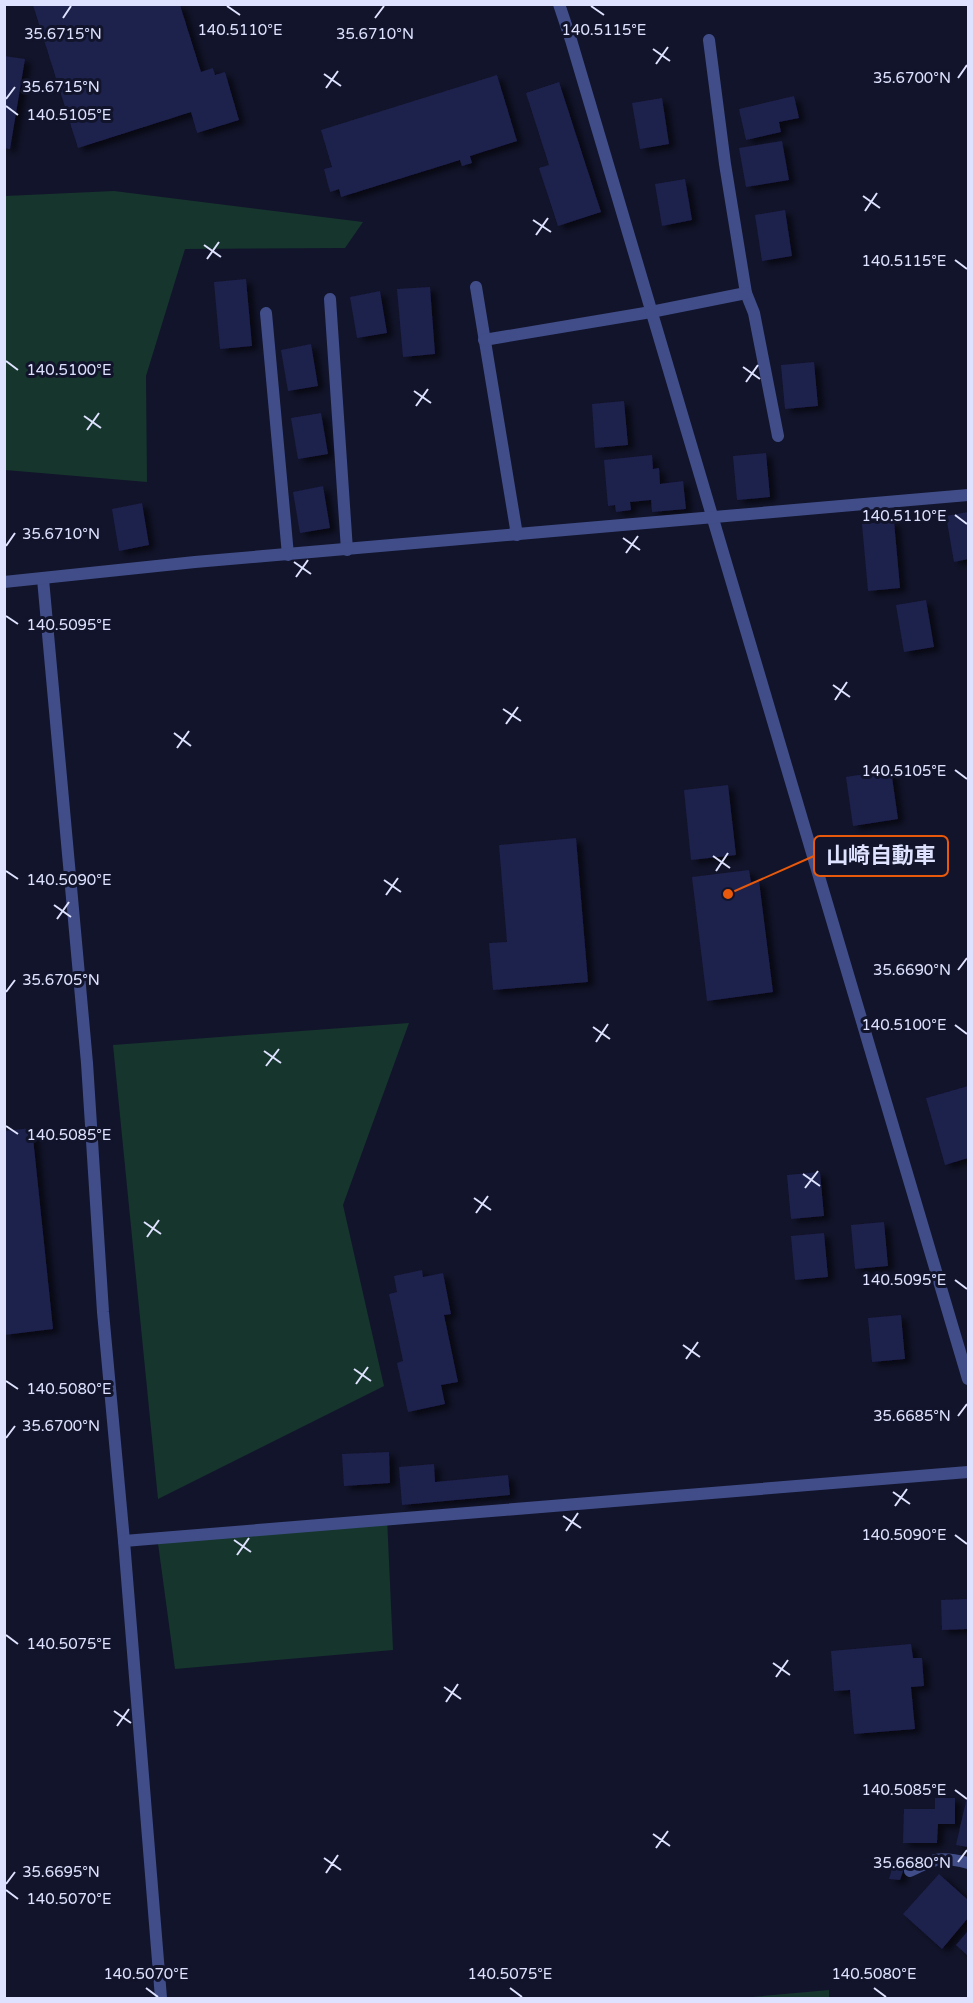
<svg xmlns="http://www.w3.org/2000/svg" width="973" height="2003" font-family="'Varela Round','Noto Sans JP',sans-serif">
<defs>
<filter id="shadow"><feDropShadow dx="6" dy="4" stdDeviation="3" flood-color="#0009"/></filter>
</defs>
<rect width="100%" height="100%" fill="#12142b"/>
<!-- green -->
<g fill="#16352d">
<path d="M114,191l249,31 -18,26 -160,1 -39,127 1,106 -142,-12v-274z"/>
<path d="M409,1023l-66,182 41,181 -226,113 -45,-454z"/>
<path d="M387,1517l6,133 -218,19 -18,-133z"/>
<path d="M829,1990v8h-88z"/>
</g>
<!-- building -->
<g fill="#1f204c" filter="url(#shadow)">
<path d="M33,5h147l21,67 12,-4 2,7 10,-3 14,48 -42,13 -6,-21 -113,36z"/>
<path d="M4,56l21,3 -15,90 -6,-1z"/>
<path d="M497,75l20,66 -47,15 2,7 -10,3 -2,-6 -119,37 -2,-8 -9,3 -6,-23 8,-2 -11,-37z"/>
<path d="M559,82l42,130 -43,14 -19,-58 10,-3 -23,-72z"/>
<path d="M794,96l5,22 -20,4 2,10 -35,8 -7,-31z"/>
<path d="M662,98l7,46 -29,5 -8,-46z"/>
<path d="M782,141l7,39 -43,7 -7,-39z"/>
<path d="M685,179l7,41 -30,6 -7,-42z"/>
<path d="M785,210l7,46 -30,5 -7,-46z"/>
<path d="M246,279l6,67 -32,3 -6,-67z"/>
<path d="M430,287l5,67 -32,3 -6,-68z"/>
<path d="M380,291l7,42 -30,5 -7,-41z"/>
<path d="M311,344l7,42 -30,5 -7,-41z"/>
<path d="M814,362l4,44 -33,3 -4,-44z"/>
<path d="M624,401l4,44 -33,3 -3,-44z"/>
<path d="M321,413l7,41 -30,5 -7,-41z"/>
<path d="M766,453l4,44 -33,3 -4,-44z"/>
<path d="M652,455l1,14 6,-1 1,16 23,-3 3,28 -34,3 -1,-12 -21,2 1,8 -15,2 -1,-7 -7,1 -4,-46z"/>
<path d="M323,486l7,42 -30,5 -7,-41z"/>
<path d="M142,503l7,42 -30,6 -7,-42z"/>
<path d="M968,512v47l-14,3 -8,-46z"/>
<path d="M894,521l6,67 -32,3 -6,-67z"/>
<path d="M926,600l8,47 -30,5 -8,-47z"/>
<path d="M891,770l7,49 -45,7 -7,-49z"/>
<path d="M728,785l8,70 -45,5 -7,-70z"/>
<path d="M576,838l12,144 -95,8 -4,-47 18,-1 -8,-97z"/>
<path d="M749,870l2,12 8,-1 14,111 -66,9 -15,-124z"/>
<path d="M968,1086v72l-23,7 -19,-67z"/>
<path d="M32,1128l21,201 -49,6v-204z"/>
<path d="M820,1172l4,44 -33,3 -4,-44z"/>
<path d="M884,1222l4,44 -33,3 -4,-44z"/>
<path d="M824,1233l4,44 -33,3 -4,-44z"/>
<path d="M422,1270l1,7 20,-4 8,41 -7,1 14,67 -17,3 4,19 -37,8 -11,-49 6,-2 -14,-67 8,-2 -3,-16z"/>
<path d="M901,1315l4,44 -33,3 -4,-44z"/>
<path d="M389,1452l1,31 -46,3 -2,-32z"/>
<path d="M434,1464l1,18 73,-7 2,20 -108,10 -3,-38z"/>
<path d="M968,1599v30l-26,1 -1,-30z"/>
<path d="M911,1644l2,14h9l2,28 -13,1 4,42 -61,5 -4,-44 -16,1 -3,-40z"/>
<path d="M968,1793v54l-12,-2z"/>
<path d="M935,1798h20v26h-17l-1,19h-34l1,-34h31z"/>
<path d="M895,1859l11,3 -6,18 -11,-1z"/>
<path d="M939,1874l29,26v18l-26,31 -39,-35z"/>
<path d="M968,1931v25l-12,-11z"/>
</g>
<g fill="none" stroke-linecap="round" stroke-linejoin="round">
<!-- service -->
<g stroke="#404d88" stroke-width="12">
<path d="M709,40l16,124 21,129 8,20 24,123"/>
<path d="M476,287l41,248"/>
<path d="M330,299l17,251"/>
<path d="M266,313l22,242"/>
<path d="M484,340l167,-28 95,-19"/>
<path d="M910,1871c26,-13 31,-15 58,-8"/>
</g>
<!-- minor -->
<g stroke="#404d88" stroke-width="12">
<path d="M559,4l12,36 397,1339"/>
<path d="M43,579l44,484 16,249 21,229 37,457"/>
<path d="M4,582l191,-20 773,-67"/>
<path d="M124,1541l844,-69"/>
</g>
</g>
<!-- ticks -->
<path fill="none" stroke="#dee2fe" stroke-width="2" d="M227,6l13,9M591,6l13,9M63,18l8,-12M375,18l9,-12M653,49l17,12M656,64l12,-17M324,74l17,12M958,78l9,-13M326,88l12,-17M6,99l9,-12M6,106l12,9M863,196l17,12M865,211l12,-18M533,220l18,12M536,235l12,-17M204,245l17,12M207,259l12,-17M955,260l12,9M6,361l12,9M743,367l17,12M746,382l12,-17M414,391l17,12M416,406l12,-17M84,416l17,12M87,430l12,-17M955,515l12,9M623,538l17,12M6,546l9,-13M626,553l12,-17M294,562l17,12M296,577l12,-17M6,616l12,8M833,685l17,12M835,700l12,-18M503,709l18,12M506,724l12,-17M174,733l17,13M177,748l12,-17M955,770l12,9M713,856l17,12M6,871l12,8M716,871l12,-18M384,880l17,12M386,895l12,-17M54,905l17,12M57,919l12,-17M958,970l9,-12M6,992l9,-12M955,1025l12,9M593,1027l17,12M596,1042l12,-18M264,1051l17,12M266,1066l13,-17M6,1126l12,8M803,1174l17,12M805,1188l13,-17M474,1198l17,12M476,1213l12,-17M144,1222l17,12M147,1237l12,-17M955,1280l12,9M683,1345l17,12M686,1359l12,-17M354,1369l17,12M6,1381l12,8M356,1384l12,-17M958,1416l9,-12M6,1438l9,-12M893,1492l17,12M895,1506l12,-17M563,1516l18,12M566,1531l12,-18M955,1535l12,9M234,1540l17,12M237,1555l12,-17M6,1635l12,9M773,1663l17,12M776,1677l12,-17M444,1687l17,12M446,1702l12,-18M114,1711l17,12M117,1726l12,-17M955,1790l12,9M653,1834l17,12M656,1848l12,-17M324,1858l17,12M958,1862l9,-12M326,1873l12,-18M6,1884l9,-12M6,1890l12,9M146,1988l12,9M510,1988l12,9M874,1988l12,9"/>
<g font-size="15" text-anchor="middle" fill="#dee2fe" stroke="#12142b" stroke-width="6" stroke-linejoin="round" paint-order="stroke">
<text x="604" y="35">140.5115°E</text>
<text x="240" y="35">140.5110°E</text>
<text x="63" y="39">35.6715°N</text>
<text x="375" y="39">35.6710°N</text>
<text x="912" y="83">35.6700°N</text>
<text x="61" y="92">35.6715°N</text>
<text x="69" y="120">140.5105°E</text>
<text x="904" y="266">140.5115°E</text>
<text x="69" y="375">140.5100°E</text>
<text x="904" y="521">140.5110°E</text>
<text x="61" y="539">35.6710°N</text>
<text x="69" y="630">140.5095°E</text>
<text x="904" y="776">140.5105°E</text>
<text x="69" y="885">140.5090°E</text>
<text x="912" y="975">35.6690°N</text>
<text x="61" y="985">35.6705°N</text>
<text x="904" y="1030">140.5100°E</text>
<text x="69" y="1140">140.5085°E</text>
<text x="904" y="1285">140.5095°E</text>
<text x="69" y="1394">140.5080°E</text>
<text x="912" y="1421">35.6685°N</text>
<text x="61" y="1431">35.6700°N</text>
<text x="904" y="1540">140.5090°E</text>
<text x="69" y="1649">140.5075°E</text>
<text x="904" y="1795">140.5085°E</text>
<text x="912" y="1868">35.6680°N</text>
<text x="61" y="1877">35.6695°N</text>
<text x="69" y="1904">140.5070°E</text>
<text x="146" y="1979">140.5070°E</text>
<text x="510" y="1979">140.5075°E</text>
<text x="874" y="1979">140.5080°E</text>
</g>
<!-- callouts -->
<path fill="none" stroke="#e8590c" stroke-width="2" d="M728 894L814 856"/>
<circle fill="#e8590c" stroke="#12142b" stroke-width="2" cx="728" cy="894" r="6"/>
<rect fill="#12142b" stroke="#e8590c" stroke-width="2" x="814" y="836" width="134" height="40" rx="6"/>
<g font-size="22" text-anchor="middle" font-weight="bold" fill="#dee2fe">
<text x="881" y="863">山崎自動車</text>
</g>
<!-- border -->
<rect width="973" height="2003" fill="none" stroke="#dee2fe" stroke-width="12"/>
</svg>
